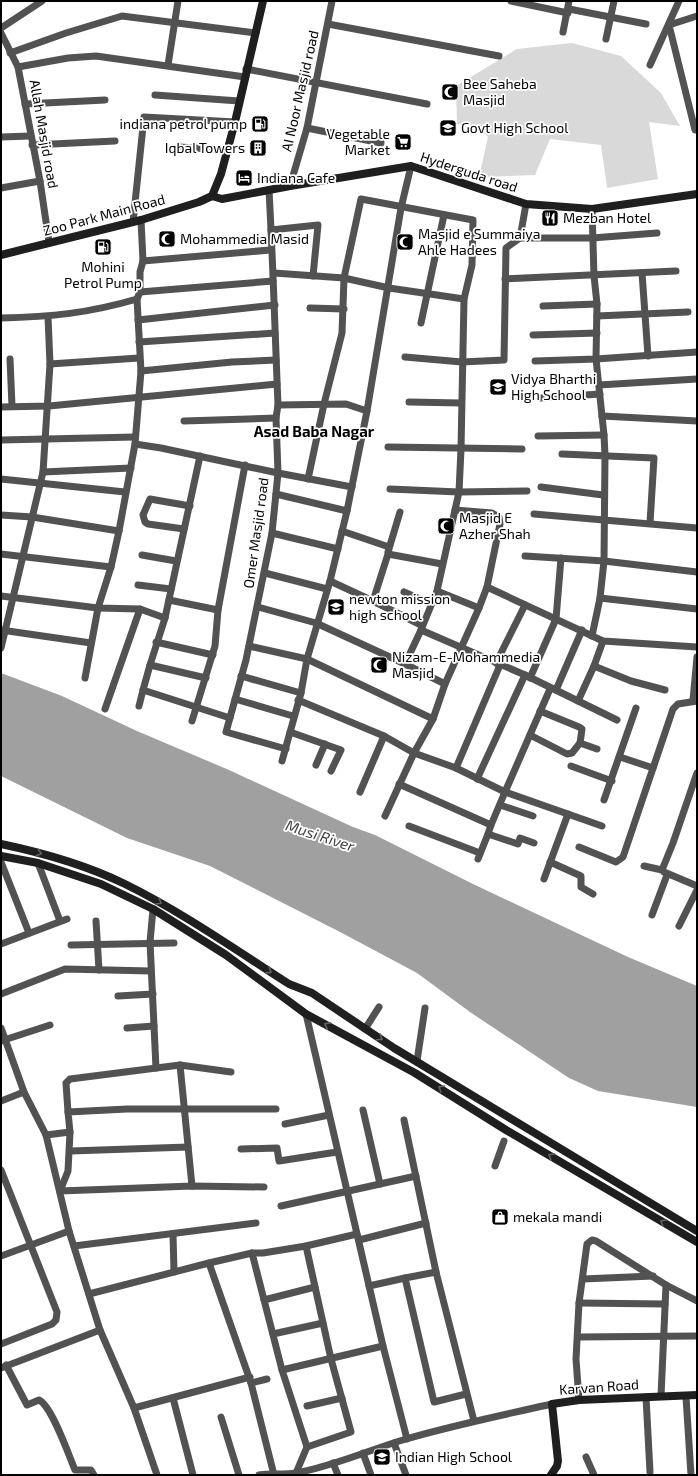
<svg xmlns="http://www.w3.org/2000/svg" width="698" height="1476" font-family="'Exo 2',sans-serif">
<rect width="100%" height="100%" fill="#fff"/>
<!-- green -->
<path fill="#d9d9d9" d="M572,43l49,13 40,37 19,33 -31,-4 9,57 -51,9 -6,-43 -51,-6 -15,36 -56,2 9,-40 -13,-12 -18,-1 -1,-38 61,-37z"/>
<!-- water -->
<path fill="#a0a0a0" d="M1,673l61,23 75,35 92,39 124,57 22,8 98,49 155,73 69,29v121l-99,-16 -29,-13 -99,-66 -53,-39 -75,-40 -132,-67 -83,-28 -126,-62z"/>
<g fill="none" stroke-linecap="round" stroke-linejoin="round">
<!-- street -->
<g stroke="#525252" stroke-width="7">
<path d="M511,1l57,12"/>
<path d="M569,9l77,15"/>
<path d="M697,16l-28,9 26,105h2"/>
<path d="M328,24l171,32"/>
<path d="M1,28l41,-27"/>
<path d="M563,32l6,-31"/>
<path d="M1,33l17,34 22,114 9,61"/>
<path d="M606,39l8,-38"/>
<path d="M10,53l56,-20 56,-17 134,17"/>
<path d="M168,65l10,-64"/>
<path d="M650,65l29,-64"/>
<path d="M18,67l50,-9 28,-2 149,21"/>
<path d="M246,69l181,35"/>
<path d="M155,95l84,6"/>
<path d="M25,104l80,-4"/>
<path d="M307,128l74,15"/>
<path d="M1,137l29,-1"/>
<path d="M32,145l83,-4"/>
<path d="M179,147l48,3"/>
<path d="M290,186l17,-58 25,-127"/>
<path d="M1,188l39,-7"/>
<path d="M269,190c4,72 6,143 9,215l-2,13 2,55 -6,60 -26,127 -20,72 60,17"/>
<path d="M592,209l2,67 3,28 -1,55 8,76 1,20 -1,106 -4,37 -8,38"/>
<path d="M133,222l11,-105 91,5"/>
<path d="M271,230l47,-5 -5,51"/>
<path d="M520,238h72l65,-5"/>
<path d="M143,261l127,-11"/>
<path d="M274,273l70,5 45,10 75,11"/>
<path d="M642,273l6,83"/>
<path d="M505,279l171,-8"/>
<path d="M140,292l133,-11"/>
<path d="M543,306l54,-2"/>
<path d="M310,308l34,1"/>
<path d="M597,316l91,-4"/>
<path d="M1,318c50,-1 88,-5 136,-19"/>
<path d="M138,320l137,-15"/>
<path d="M421,323l23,-108"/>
<path d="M533,335l64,-2"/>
<path d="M139,342l136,-9"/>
<path d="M405,357l57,5 42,-2 2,-112 14,-10 6,-34"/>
<path d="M10,359l2,47"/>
<path d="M535,361l61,-2 101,-7"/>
<path d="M50,364l89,-6"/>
<path d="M141,371l91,-9 44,-2"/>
<path d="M599,385l98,-6"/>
<path d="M540,398l60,-4"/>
<path d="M409,402l52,1"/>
<path d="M278,405l68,-1 21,7"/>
<path d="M1,407l48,-1 228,-22"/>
<path d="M602,416l95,5"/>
<path d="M184,421l92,-3"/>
<path d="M538,436l66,-1"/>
<path d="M1,440l134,-3"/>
<path d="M135,444l26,4 117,25 74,14"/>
<path d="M388,447l134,2"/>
<path d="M562,454l92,4 -4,65"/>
<path d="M200,456l-35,162 -15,47 56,13"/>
<path d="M43,472l88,-4"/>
<path d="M1,479l124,13"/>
<path d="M308,479l16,-75 18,-71 2,-55 17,-79 112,21 -1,45 -8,34 -3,150 -2,43 -22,99 -16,39"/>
<path d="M541,487l62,8"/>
<path d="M390,489l69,3 68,-1"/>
<path d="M276,494l71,17"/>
<path d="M534,514l163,14"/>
<path d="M1,515l31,2 87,14"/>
<path d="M184,529l-36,-5 -3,-2 -2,-7 7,-16 40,7"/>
<path d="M342,531l47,16"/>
<path d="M272,533l66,16"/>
<path d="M388,552l12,-40"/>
<path d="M1,554l110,13"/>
<path d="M142,555l34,6"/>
<path d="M525,556l79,5 93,11"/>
<path d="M265,573l62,16"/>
<path d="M330,581l43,20"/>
<path d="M138,585l33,4"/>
<path d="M487,587l116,54 94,6"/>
<path d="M437,591l42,17"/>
<path d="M404,592l27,12"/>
<path d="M1,596l97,12 42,1 25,9"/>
<path d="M600,598l97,11"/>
<path d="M169,600l49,10"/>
<path d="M258,607l58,16 89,41"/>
<path d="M421,625l-48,-24 15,-47 54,10"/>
<path d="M1,630l90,13"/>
<path d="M156,642l57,13"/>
<path d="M249,646l58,13 126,60"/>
<path d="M1,648l42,-176 7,-108 -2,-47"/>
<path d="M496,663l29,-58"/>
<path d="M150,665l-7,25 87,28"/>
<path d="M594,666l37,15 34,9"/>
<path d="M241,676l60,17"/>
<path d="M85,678l13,-70 13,-41 8,-36 16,-87 6,-73 -4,-72 3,-7v-20l3,-11 -2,-41"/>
<path d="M530,678l26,-59 5,-61"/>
<path d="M445,684l-40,-20 16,-34 104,45 92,45"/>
<path d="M556,690l26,-60"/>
<path d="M235,699l58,17"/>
<path d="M298,700l86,36 30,17 42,15 49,24 45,-103"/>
<path d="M693,700l4,-43"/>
<path d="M578,701l16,-35 9,-25"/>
<path d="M139,706l4,-16"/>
<path d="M105,709l35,-100"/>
<path d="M540,711l39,16 3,2 -2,14 17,6"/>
<path d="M192,721l23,-75 3,-36 27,-145"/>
<path d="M290,732l51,18 -10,21"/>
<path d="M530,735l37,19 5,-1 8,-10"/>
<path d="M620,757l33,11"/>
<path d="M282,761l19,-68 6,-34 23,-78 17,-70 20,-100 34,-203 10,-42"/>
<path d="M316,765l9,-21"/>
<path d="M571,766l41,15"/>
<path d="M456,768l44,-103"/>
<path d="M477,779l48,-104"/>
<path d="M399,784l92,41 14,-33 97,34"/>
<path d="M360,792l24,-56"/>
<path d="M604,800l32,-92"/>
<path d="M500,805l33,11"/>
<path d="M385,816l29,-63 19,-34 12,-35 34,-76 8,-21 13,-63 -1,-7 -7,-4 -37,-3"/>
<path d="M491,825l-3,9 30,10 2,-6 14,5"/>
<path d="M409,826l71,27"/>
<path d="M579,847l37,15 7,-5 50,-148 5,-5 19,-3"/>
<path d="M478,859l10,-25"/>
<path d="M1,862l28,71"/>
<path d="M550,862l31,14v11l12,7"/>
<path d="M38,863l22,58"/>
<path d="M644,866l18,4 11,-27 24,-70"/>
<path d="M664,872l33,14"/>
<path d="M544,879l24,-65"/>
<path d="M153,909l-3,33 6,126"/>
<path d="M652,915l15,-40"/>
<path d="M96,921l3,49"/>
<path d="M679,926l18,-36"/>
<path d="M1,944l66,-25"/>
<path d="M71,945l103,-2"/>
<path d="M1,994l64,-25 86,2"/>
<path d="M118,996l35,-2"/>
<path d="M306,1014l77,332 24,93"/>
<path d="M1,1028l23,64 22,43 23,96 31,99 34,78 23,67"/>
<path d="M127,1028l27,-2"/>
<path d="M365,1029l14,-22"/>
<path d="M1,1041l49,-16"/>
<path d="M417,1061l8,-53"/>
<path d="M180,1065l12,121"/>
<path d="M1,1101l23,-9"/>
<path d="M363,1110l17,74"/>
<path d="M68,1112l-2,-29 4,-4 110,-14 51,7"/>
<path d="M404,1120l32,152 38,149"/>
<path d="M285,1124l44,-9"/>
<path d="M70,1132l-2,39 -8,20 132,-5 72,1"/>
<path d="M46,1135l24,-3 -2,-20 59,-3h149"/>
<path d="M241,1149l36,-1 2,13 58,-9"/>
<path d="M71,1151l117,-4"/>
<path d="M495,1166l9,-25"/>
<path d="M1,1170l56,142 -1,8 -4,4 -51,20"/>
<path d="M281,1206l135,-30"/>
<path d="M173,1234l1,38"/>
<path d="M359,1240l67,-17"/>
<path d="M74,1246l182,-23"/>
<path d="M252,1253l30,117 25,77"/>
<path d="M1,1256l68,-25"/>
<path d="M209,1263l42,120 23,92"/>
<path d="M405,1278l31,-6"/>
<path d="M583,1279l70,-3"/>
<path d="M369,1286l36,-8 29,124 32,-8"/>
<path d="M89,1294l120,-31 43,-10h11l43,-7 51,-12"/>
<path d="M264,1300l51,-13"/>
<path d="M579,1303l86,1"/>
<path d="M273,1334l50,-11"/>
<path d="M578,1337l119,-1"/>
<path d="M6,1365l21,40 12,-5c13,6 30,56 36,70h16l3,5"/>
<path d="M1,1368l99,-38"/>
<path d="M282,1370l101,-24"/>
<path d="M251,1383l16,-4"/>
<path d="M661,1396l5,-111"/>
<path d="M646,1397l4,75"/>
<path d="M686,1397l5,78"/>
<path d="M173,1398l20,77"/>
<path d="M579,1400l-3,-41 3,-56 8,-59 5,-4 4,1 70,44 31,16"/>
<path d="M307,1406l35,-8"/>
<path d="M134,1408l116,-31"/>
<path d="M221,1417l18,58"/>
<path d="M394,1443l12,32"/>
<path d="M363,1453l8,22"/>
<path d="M586,1457l8,18"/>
<path d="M333,1463l5,12"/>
<path d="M296,1473l11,-26 44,-15 -20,-73 -25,-113"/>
<path d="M259,1475c13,-2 24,0 37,-2 38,-7 73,-23 110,-34 48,-14 97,-24 146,-35"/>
</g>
<!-- secondary -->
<g stroke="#1f1f1f" stroke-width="8">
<path d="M212,196l10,3 68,-13 121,-20 115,38 66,5 105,-15"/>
<path d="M212,196l9,-22 14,-52 28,-121"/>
<path d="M1,255l140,-35 58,-18 13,-6"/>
<path d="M1,844c43,9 85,21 124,40 57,28 111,66 164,100l23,9 82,55 303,183"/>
<path d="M1,856l37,7 63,21 52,25 73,46 80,59 109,59 91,57 191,112"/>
<path d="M551,1475l6,-9 1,-5 -6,-57 27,-4 118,-5"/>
</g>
</g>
<!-- one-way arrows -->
<defs><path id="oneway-chevron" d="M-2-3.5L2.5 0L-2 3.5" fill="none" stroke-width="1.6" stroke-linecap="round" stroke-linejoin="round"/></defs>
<g stroke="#626262">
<use href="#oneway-chevron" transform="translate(39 853) rotate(16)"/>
<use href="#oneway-chevron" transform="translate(159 902) rotate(30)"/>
<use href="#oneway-chevron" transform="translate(269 971) rotate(33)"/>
<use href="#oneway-chevron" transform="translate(327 1025) rotate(-152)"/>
<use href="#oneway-chevron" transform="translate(380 1038) rotate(34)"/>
<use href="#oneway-chevron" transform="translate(441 1088) rotate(-148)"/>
<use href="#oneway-chevron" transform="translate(551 1156) rotate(-150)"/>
<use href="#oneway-chevron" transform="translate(663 1222) rotate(-149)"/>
</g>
<!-- icons -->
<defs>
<g id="mosque-square" transform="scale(0.9)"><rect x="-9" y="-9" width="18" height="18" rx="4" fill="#000" stroke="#fff"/><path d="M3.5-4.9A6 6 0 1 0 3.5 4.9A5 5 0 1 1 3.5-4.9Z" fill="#fff"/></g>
<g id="fuel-square" transform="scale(0.9)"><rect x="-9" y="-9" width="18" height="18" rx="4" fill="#000" stroke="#fff"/><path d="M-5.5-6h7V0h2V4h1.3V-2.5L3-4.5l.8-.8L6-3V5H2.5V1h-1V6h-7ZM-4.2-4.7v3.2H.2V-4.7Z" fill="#fff"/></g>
<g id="school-square" transform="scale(0.9)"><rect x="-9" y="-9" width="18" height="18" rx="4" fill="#000" stroke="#fff"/><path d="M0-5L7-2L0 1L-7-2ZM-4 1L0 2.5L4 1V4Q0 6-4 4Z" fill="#fff"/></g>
<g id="supermarket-square" transform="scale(0.9)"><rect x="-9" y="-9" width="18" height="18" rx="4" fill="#000" stroke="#fff"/><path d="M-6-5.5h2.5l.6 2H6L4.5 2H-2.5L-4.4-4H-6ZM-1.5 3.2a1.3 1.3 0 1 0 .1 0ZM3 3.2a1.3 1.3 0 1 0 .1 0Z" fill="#fff"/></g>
<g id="building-square" transform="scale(0.9)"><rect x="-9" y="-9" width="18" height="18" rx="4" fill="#000" stroke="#fff"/><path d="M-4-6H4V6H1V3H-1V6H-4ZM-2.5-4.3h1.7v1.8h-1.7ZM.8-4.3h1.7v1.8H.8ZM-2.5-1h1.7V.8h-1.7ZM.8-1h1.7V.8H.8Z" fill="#fff"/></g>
<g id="hotel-square" transform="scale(0.9)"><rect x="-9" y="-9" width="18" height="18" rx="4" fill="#000" stroke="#fff"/><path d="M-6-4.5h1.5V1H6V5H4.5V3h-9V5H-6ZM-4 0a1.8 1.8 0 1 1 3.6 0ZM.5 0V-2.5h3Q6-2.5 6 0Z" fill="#fff"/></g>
<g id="restaurant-square" transform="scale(0.9)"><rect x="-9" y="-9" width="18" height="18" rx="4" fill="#000" stroke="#fff"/><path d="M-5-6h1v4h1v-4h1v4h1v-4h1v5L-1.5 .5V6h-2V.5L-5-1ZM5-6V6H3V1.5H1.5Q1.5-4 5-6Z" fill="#fff"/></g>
<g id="shop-square" transform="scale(0.9)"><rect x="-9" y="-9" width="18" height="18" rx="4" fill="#000" stroke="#fff"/><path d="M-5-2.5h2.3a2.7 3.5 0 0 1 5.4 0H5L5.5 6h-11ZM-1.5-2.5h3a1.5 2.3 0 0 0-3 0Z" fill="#fff"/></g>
<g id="university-square" transform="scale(0.9)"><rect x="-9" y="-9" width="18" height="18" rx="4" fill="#000" stroke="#fff"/><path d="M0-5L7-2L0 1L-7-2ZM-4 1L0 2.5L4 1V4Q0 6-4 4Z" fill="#fff"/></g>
</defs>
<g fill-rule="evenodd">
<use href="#mosque-square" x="450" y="92"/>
<use href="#fuel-square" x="260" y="124"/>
<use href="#school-square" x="448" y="128"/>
<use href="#supermarket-square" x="403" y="142"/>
<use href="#building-square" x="258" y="148"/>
<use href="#hotel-square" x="244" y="178"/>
<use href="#restaurant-square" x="550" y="218"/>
<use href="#mosque-square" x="167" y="239"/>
<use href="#mosque-square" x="405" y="242"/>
<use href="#fuel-square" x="103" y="247"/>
<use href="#school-square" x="498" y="387"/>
<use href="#mosque-square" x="446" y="526"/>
<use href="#school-square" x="336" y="607"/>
<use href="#mosque-square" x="379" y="665"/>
<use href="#shop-square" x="500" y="1217"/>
<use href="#university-square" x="382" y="1457"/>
</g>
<g text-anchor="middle" stroke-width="3.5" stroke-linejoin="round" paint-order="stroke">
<!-- poi labels -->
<g font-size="14" fill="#000" stroke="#fff" text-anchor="start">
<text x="463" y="89">Bee Saheba<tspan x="463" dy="16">Masjid</tspan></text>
<text x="247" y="129" text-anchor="end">indiana petrol pump</text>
<text x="461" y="133">Govt High School</text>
<text x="390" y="139" text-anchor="end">Vegetable<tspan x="390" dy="16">Market</tspan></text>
<text x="245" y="153" text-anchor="end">Iqbal Towers</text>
<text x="257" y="183">Indiana Cafe</text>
<text x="563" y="223">Mezban Hotel</text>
<text x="418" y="239">Masjid e Summaiya<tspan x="418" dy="16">Ahle Hadees</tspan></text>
<text x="180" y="244">Mohammedia Masid</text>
<text x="103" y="272" text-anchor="middle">Mohini<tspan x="103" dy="16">Petrol Pump</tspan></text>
<text x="511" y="384">Vidya Bharthi<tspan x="511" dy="16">High School</tspan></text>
<text x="459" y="523">Masjid E<tspan x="459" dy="16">Azher Shah</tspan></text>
<text x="349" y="604">newton mission<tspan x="349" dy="16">high school</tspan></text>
<text x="392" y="662">Nizam-E-Mohammedia<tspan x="392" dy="16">Masjid</tspan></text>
<text x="513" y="1222">mekala mandi</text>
<text x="395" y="1462">Indian High School</text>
</g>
<!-- street labels -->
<g font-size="14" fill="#000" stroke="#fff">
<text transform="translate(300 91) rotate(-77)" y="5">AI Noor Masjid road</text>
<text transform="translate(44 134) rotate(80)" y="5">Allah Masjid road</text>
<text transform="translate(469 172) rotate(18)" y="5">Hyderguda road</text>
<text transform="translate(104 215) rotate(-15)" y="5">Zoo Park Main Road</text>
<text transform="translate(256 533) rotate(-82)" y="5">Omer Masjid road</text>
<text transform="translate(599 1387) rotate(-4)" y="5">Karvan Road</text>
</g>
<!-- neighbourhood labels -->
<g font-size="15" font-weight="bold" fill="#000" stroke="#fff">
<text x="314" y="437">Asad Baba Nagar</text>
</g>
<!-- water labels -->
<g font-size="15" font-style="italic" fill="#414141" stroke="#fff">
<text transform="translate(320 836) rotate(18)" y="5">Musi River</text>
</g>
</g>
<!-- border -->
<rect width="698" height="1476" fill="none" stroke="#000000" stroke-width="4"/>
</svg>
